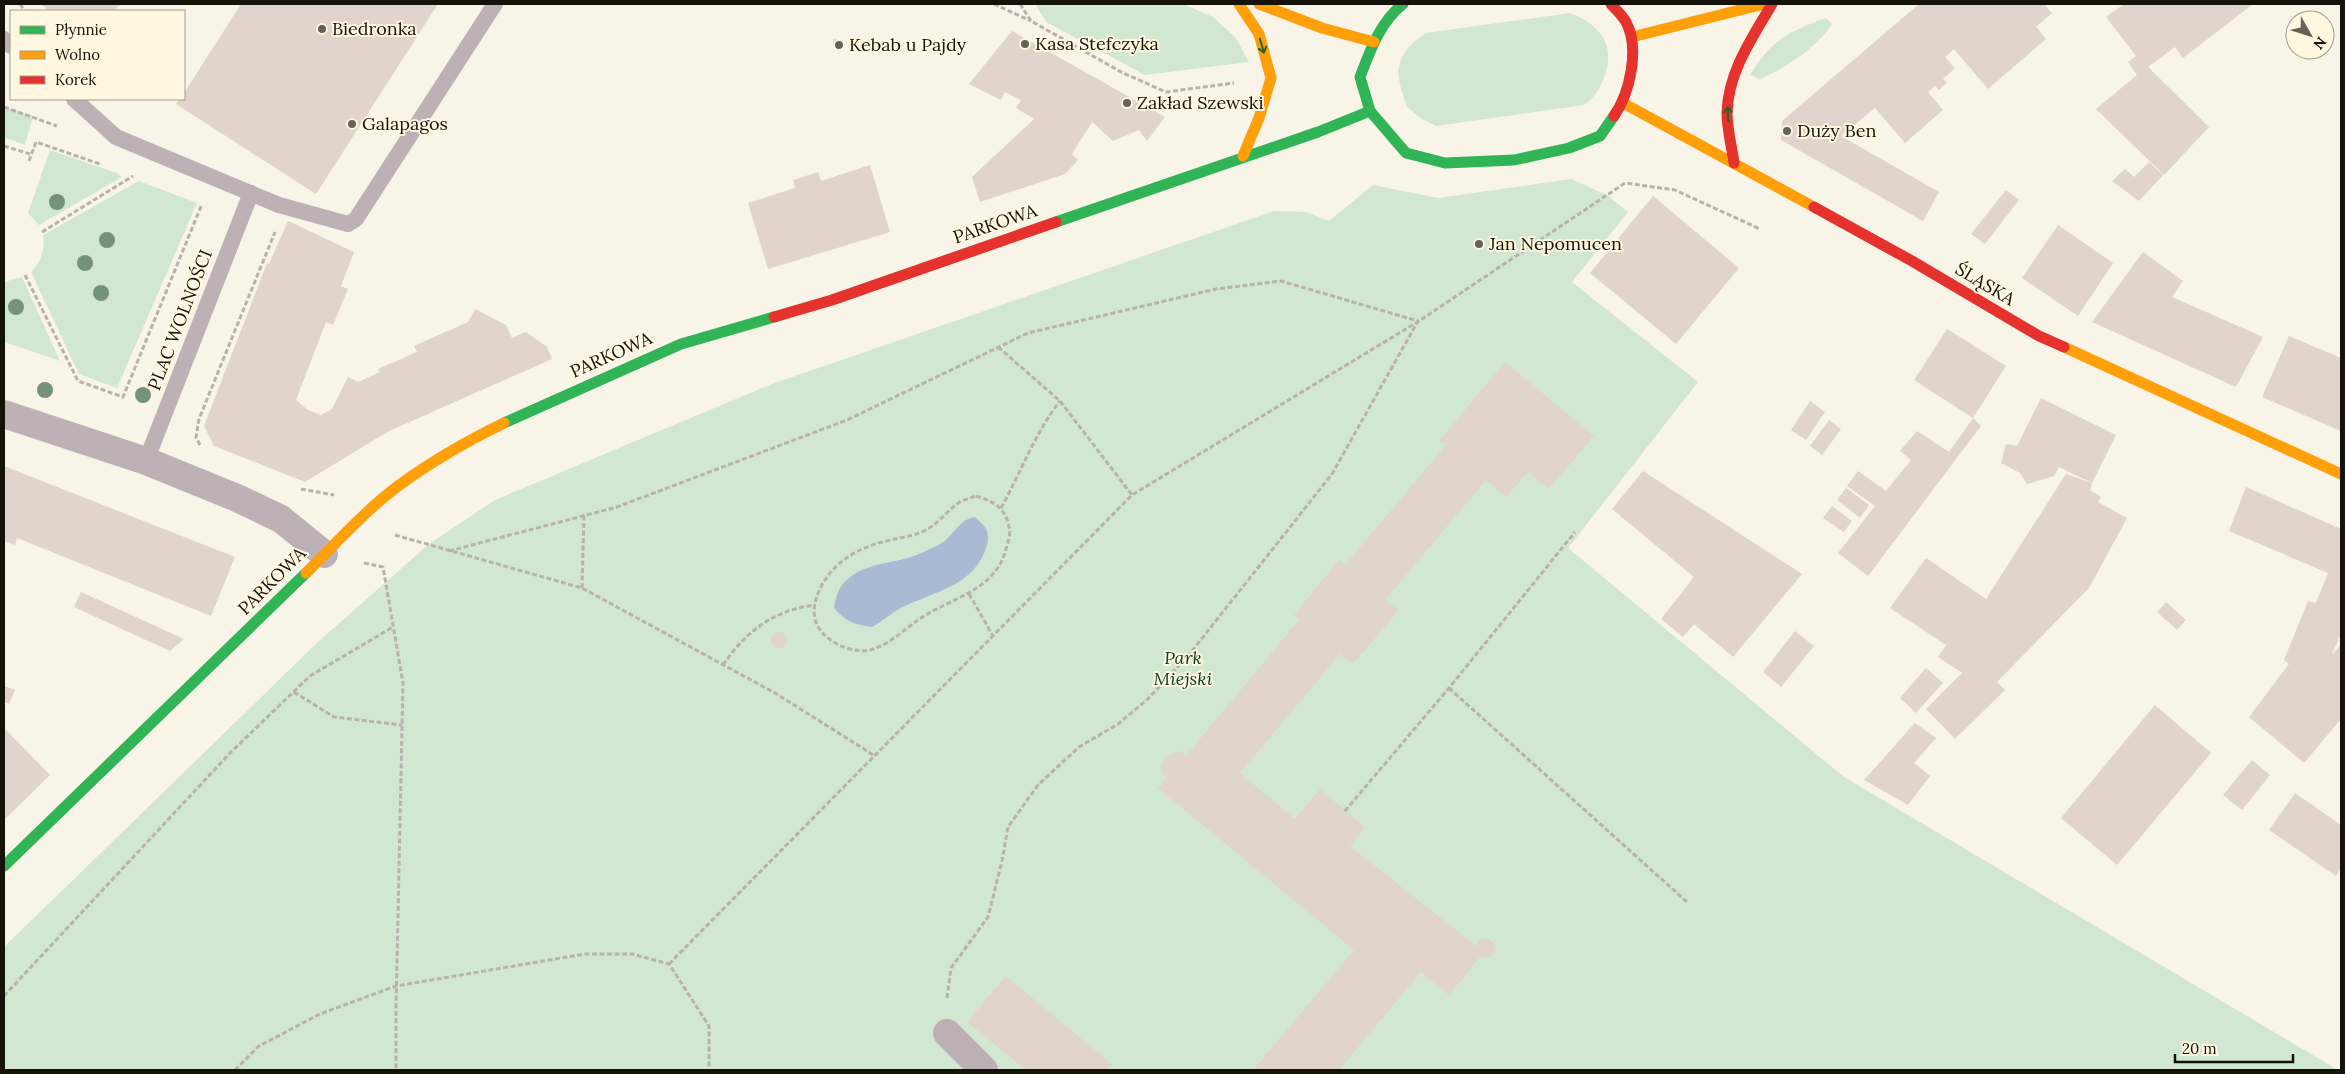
<svg xmlns="http://www.w3.org/2000/svg" width="2345" height="1074" font-family="Lora,serif">
<rect width="100%" height="100%" fill="#f8f4e7"/>
<!-- green -->
<g fill="#d2e7d1">
<path d="M1035,4h148l30,13 23,21 13,24 -104,13 -99,-53z"/>
<path d="M1570,13c32,12 47,35 33,67 -5,11 -10,19 -19,25l-148,21 -14,-7 -15,-12 -7,-22 -2,-14 3,-12 5,-9 9,-9 11,-8z"/>
<path d="M1826,18l6,6c-15,23 -46,44 -72,55l-10,-4c22,-36 38,-43 76,-57z"/>
<path d="M4,107l29,9 -8,29 -19,-7 -2,-5z"/>
<path d="M50,150l67,23 5,4 -83,48 -11,-12z"/>
<path d="M1571,179l36,16 21,17 -56,70 126,100 -130,166 276,229 494,293h-2334v-123l315,-306 110,-97 66,-44 277,-116 502,-173 32,1 23,9 44,-36 65,13z"/>
<path d="M139,181l58,22 -80,185 -38,-14 -48,-102c11,-11 14,-23 12,-37z"/>
<path d="M22,277l38,84 -56,-19v-60z"/>
</g>
<!-- water -->
<path fill="#a8bbd2" d="M974,517c10,7 17,15 13,28 -11,41 -53,46 -86,63 -10,5 -19,14 -29,19 -17,-2 -27,-6 -38,-19 2,-13 5,-22 15,-30 20,-17 50,-14 72,-25 9,-4 20,-8 27,-15 9,-9 13,-18 26,-21z"/>
<!-- building -->
<g fill="#e0d4cc">
<path d="M41,4h80l-8,7h-64z"/>
<path d="M241,4h197l-122,190 -140,-90 4,-5h4v-6z"/>
<path d="M1919,4h125l8,9 -16,14 10,12 -58,50 -34,-40 -9,8 10,11 -12,11 4,4 -8,7 -4,-4 -7,6 15,18 -38,33 -30,-35 -34,28 98,56 -16,29 -142,-81 1,-19z"/>
<path d="M2124,4h129l-70,54 -8,-11 -27,20 61,60 -45,48 -68,-66 41,-34 -9,-13 8,-6 -30,-39z"/>
<path d="M1012,31l105,59 48,27 -18,24 -8,-11 -26,11 -21,-19 -20,32 6,6 -13,14 -85,28 -8,-25 62,-58 -18,-11 5,-8 -16,-8 -4,8 -32,-16z"/>
<path d="M833,39l7,1v7l-7,-1z"/>
<path d="M2149,162l14,13 -24,26 -27,-20 13,-12 9,8z"/>
<path d="M870,165l20,67 -122,37 -20,-66 47,-15 -2,-8 25,-8 3,9z"/>
<path d="M2006,190l13,10 -34,44 -14,-10z"/>
<path d="M1653,196l86,72 -63,76 -86,-71z"/>
<path d="M288,221l66,31 -13,34 7,3 -15,36 -7,-3 -30,78 12,10 13,5 11,-6 16,-32 10,5 22,-10 -2,-3 39,-17 -3,-6 54,-24 7,-13 31,16 6,13 14,-6 21,15 5,12 -165,73 -82,50 -91,-36 -10,-20 63,-163 2,1z"/>
<path d="M2058,225l55,38 -35,53 -56,-38z"/>
<path d="M2143,252l40,29 -11,16 91,40 -27,50 -144,-65z"/>
<path d="M1947,329l59,37 -33,52 -59,-38z"/>
<path d="M2289,336l52,22v73l-79,-34z"/>
<path d="M1505,362l89,74 -45,53 -21,-17 -22,25 -20,-17 -100,119 13,11 -46,54 -13,-10 -100,119 55,46 25,-30 45,38 -15,19 126,100 5,-7 7,-1 7,6 1,7 -7,7 -9,-1 -31,38 -28,-23 -82,98h-86l101,-120 -196,-162 9,-11 -5,-3 -1,-10 9,-9 10,-4 6,5 13,-16 100,-120 -5,-5 45,-55 6,5 101,-120 -7,-4z"/>
<path d="M2041,398l75,37 -24,48 -33,-16 -5,9 -27,8 -7,-11 -19,-10 5,-19 11,2z"/>
<path d="M1810,401l15,11 -19,28 -15,-10z"/>
<path d="M1973,418l8,8 -113,150 -30,-23 37,-47 -28,-20 11,-15 28,20 25,-31 -11,-9 17,-20 32,21z"/>
<path d="M1829,420l12,9 -19,26 -12,-9z"/>
<path d="M4,466l231,91 -24,59 -194,-78 -2,7 -11,-4z"/>
<path d="M1643,471l159,103 -69,83 -39,-33 -11,13 -22,-18 33,-42 -82,-68z"/>
<path d="M2066,474l26,9 -2,7 11,7 -3,5 29,16 -38,70 -92,94 8,8 -50,49 -29,-30 36,-36 -24,-16 8,-12 -56,-37 36,-50 60,41z"/>
<path d="M2246,487l95,42v105l-10,22 10,-12v75l-37,44 -55,-46 40,-53 -5,-4 24,-59 8,2 12,-30 -99,-42z"/>
<path d="M1846,488l23,17 -9,13 -23,-18z"/>
<path d="M1832,506l20,15 -8,11 -21,-14z"/>
<path d="M81,592l103,47 -14,12 -96,-44z"/>
<path d="M2166,602l20,18 -9,10 -20,-18z"/>
<path d="M1795,631l19,15 -33,41 -18,-15z"/>
<circle cx="779" cy="640" r="8"/>
<path d="M1926,668l17,15 -27,30 -16,-15z"/>
<path d="M4,686l11,4 -6,14 -5,-2z"/>
<path d="M2155,705l56,48 -94,112 -56,-47z"/>
<path d="M1915,723l21,15 -22,25 16,13 -22,29 -44,-25z"/>
<path d="M4,728l46,47 -46,45z"/>
<path d="M2252,760l18,15 -28,35 -19,-15z"/>
<path d="M2295,793l46,32v43l-5,8 -67,-46z"/>
<path d="M1006,976l107,89 -5,5h-82l-59,-48z"/>
</g>
<g fill="none" stroke-linecap="round" stroke-linejoin="round">
<!-- path -->
<g stroke="#b8b1af" stroke-width="3" stroke-dasharray="5 2.5" stroke-linecap="butt">
<path d="M20,4l5,7"/>
<path d="M994,4l37,17"/>
<path d="M1020,4l11,17 92,52 43,19 68,-9"/>
<path d="M4,107l53,19"/>
<path d="M4,146l26,8"/>
<path d="M29,161l7,-19 64,22"/>
<path d="M42,232l91,-56"/>
<path d="M25,275l53,106 45,16 79,-193"/>
<path d="M998,347l62,54 72,94"/>
<path d="M200,445l-4,-8 3,-18 76,-187"/>
<path d="M301,489l33,6"/>
<path d="M976,496c18,5 30,13 33,31 2,8 -1,15 -3,22 -11,43 -57,49 -88,71 -14,10 -31,26 -48,30 -20,4 -50,-10 -55,-31 -3,-13 3,-29 10,-39 15,-23 40,-35 66,-40 11,-3 23,-4 33,-9 13,-6 21,-18 32,-26 5,-5 14,-7 20,-9z"/>
<path d="M1001,508c20,-36 34,-75 59,-107"/>
<path d="M395,535l187,53 193,105 100,63"/>
<path d="M449,551l168,-44 230,-87 181,-87 188,-44 65,-8 137,40"/>
<path d="M364,563l19,4 20,116 -7,324v63"/>
<path d="M582,588l2,-72"/>
<path d="M969,594l24,42"/>
<path d="M723,665c23,-34 51,-55 92,-60"/>
<path d="M1449,688l238,214"/>
<path d="M294,692l40,25 68,8"/>
<path d="M1345,811l104,-123 126,-156"/>
<path d="M669,964l463,-469 287,-174 206,-138 50,7 85,39"/>
<path d="M4,996l227,-244 79,-76 83,-49"/>
<path d="M947,998l4,-30 37,-51 14,-56 6,-34 30,-42 41,-38 39,-23 31,-26 43,-47 140,-177 86,-153"/>
<path d="M235,1070l24,-24 61,-32 76,-28 189,-32h47l37,10 40,62v44"/>
</g>
<!-- lane -->
<g stroke="#beb1b6" stroke-width="16">
<path d="M4,39l7,7"/>
<path d="M74,99l42,38 163,68 69,19 8,-5 139,-215"/>
<path d="M146,461l105,-268"/>
</g>
<!-- street -->
<g stroke="#beb1b6" stroke-width="28">
<path d="M4,414l142,47 91,37 44,21 43,35"/>
<path d="M947,1033l37,37"/>
</g>
<!-- fast -->
<g stroke="#30b455" stroke-width="11">
<path d="M1403,4c-23,18 -33,47 -43,73l10,34 36,42 39,10 69,-3 55,-12 31,-12 14,-20"/>
<path d="M1056,222l262,-90 52,-21"/>
<path d="M504,423l177,-79 93,-27"/>
<path d="M4,866l302,-293"/>
</g>
<!-- slow -->
<g stroke="#ff9f0a" stroke-width="11">
<path d="M1239,4l20,30 12,44 -12,40 -16,38"/>
<path d="M1259,4l63,24 52,14"/>
<path d="M1632,37l132,-33"/>
<path d="M1623,103l191,104"/>
<path d="M2064,347l277,127"/>
<path d="M306,573c30,-30 59,-62 92,-87 34,-25 69,-45 106,-63"/>
</g>
<!-- jam -->
<g stroke="#e5322d" stroke-width="11">
<path d="M1611,4c5,6 12,12 15,18 14,26 4,71 -12,94"/>
<path d="M1734,163c-2,-16 -7,-33 -7,-50 1,-41 25,-75 45,-109"/>
<path d="M1814,207l98,54 127,75 25,11"/>
<path d="M774,317l58,-17 224,-78"/>
</g>
</g>
<!-- trees -->
<g fill="#74917b">
<circle cx="57" cy="202" r="8"/>
<circle cx="107" cy="240" r="8"/>
<circle cx="85" cy="263" r="8"/>
<circle cx="101" cy="293" r="8"/>
<circle cx="16" cy="307" r="8"/>
<circle cx="45" cy="390" r="8"/>
<circle cx="143" cy="395" r="8"/>
</g>
<!-- one-way arrows -->
<defs><path id="oneway-shaft" d="M-6 0H5M1.5-3L5.5 0L1.5 3" fill="none" stroke-width="1.6" stroke-linecap="round" stroke-linejoin="round" transform="scale(1.25)"/></defs>
<g stroke="#226330">
<use href="#oneway-shaft" transform="translate(1262 46) rotate(74)"/>
<use href="#oneway-shaft" transform="translate(1728 114) rotate(-92)"/>
</g>
<!-- markers -->
<g fill="#646157" stroke="#fff7e0" stroke-width="2">
<circle cx="322" cy="29" r="5"/>
<circle cx="1025" cy="44" r="5"/>
<circle cx="839" cy="45" r="5"/>
<circle cx="1127" cy="103" r="5"/>
<circle cx="352" cy="124" r="5"/>
<circle cx="1787" cy="131" r="5"/>
<circle cx="1479" cy="244" r="5"/>
</g>
<g text-anchor="middle" stroke-width="4" stroke-linejoin="round" paint-order="stroke">
<!-- poi labels -->
<g font-size="18" fill="#15120a" stroke="#fff7e0" text-anchor="start">
<text x="332" y="35">Biedronka</text>
<text x="1035" y="50">Kasa Stefczyka</text>
<text x="849" y="51">Kebab u Pajdy</text>
<text x="1137" y="109">Zakład Szewski</text>
<text x="362" y="130">Galapagos</text>
<text x="1797" y="137">Duży Ben</text>
<text x="1489" y="250">Jan Nepomucen</text>
</g>
<!-- street labels -->
<g font-size="18" fill="#15120a" stroke="#fff7e0">
<text transform="translate(995 224) rotate(-19)" y="6">PARKOWA</text>
<text transform="translate(1985 284) rotate(31)" y="6">ŚLĄSKA</text>
<text transform="translate(180 320) rotate(-69)" y="6">PLAC WOLNOŚCI</text>
<text transform="translate(611 355) rotate(-24)" y="6">PARKOWA</text>
<text transform="translate(272 581) rotate(-45)" y="6">PARKOWA</text>
</g>
<!-- park labels -->
<g font-size="18" font-style="italic" fill="#084022" stroke="#fff7e0">
<text x="1183" y="664">Park<tspan x="1183" dy="21">Miejski</tspan></text>
</g>
</g>
<!-- border -->
<rect width="2345" height="1074" fill="none" stroke="#15120a" stroke-width="10"/>
<!-- legend -->
<rect x="10" y="10" width="175" height="90" fill="#fff7e0" stroke="#a19b8a"/>
<rect x="20" y="26" width="25" height="8" fill="#30b455" stroke="#a19b8a"/>
<text x="55" y="35" font-size="15" fill="#15120a">Płynnie</text>
<rect x="20" y="51" width="25" height="8" fill="#ff9f0a" stroke="#a19b8a"/>
<text x="55" y="60" font-size="15" fill="#15120a">Wolno</text>
<rect x="20" y="76" width="25" height="8" fill="#e5322d" stroke="#a19b8a"/>
<text x="55" y="85" font-size="15" fill="#15120a">Korek</text>
<!-- north arrow -->
<g transform="translate(2310 35) rotate(129)"><circle r="24" fill="#fff7e0" stroke="#a19b8a"/>
<path d="M0-4L9 19L0 12L-9 19Z" fill="#646157"/>
<text y="-8" font-size="14" font-weight="bold" text-anchor="middle" fill="#15120a">N</text>
</g>
<!-- scale -->
<path d="M2175 1054v8h118v-8" fill="none" stroke="#15120a" stroke-width="2.5"/>
<text x="2182" y="1054" font-size="15" fill="#15120a" stroke="#fff7e0" stroke-width="4" paint-order="stroke">20 m</text>
</svg>
